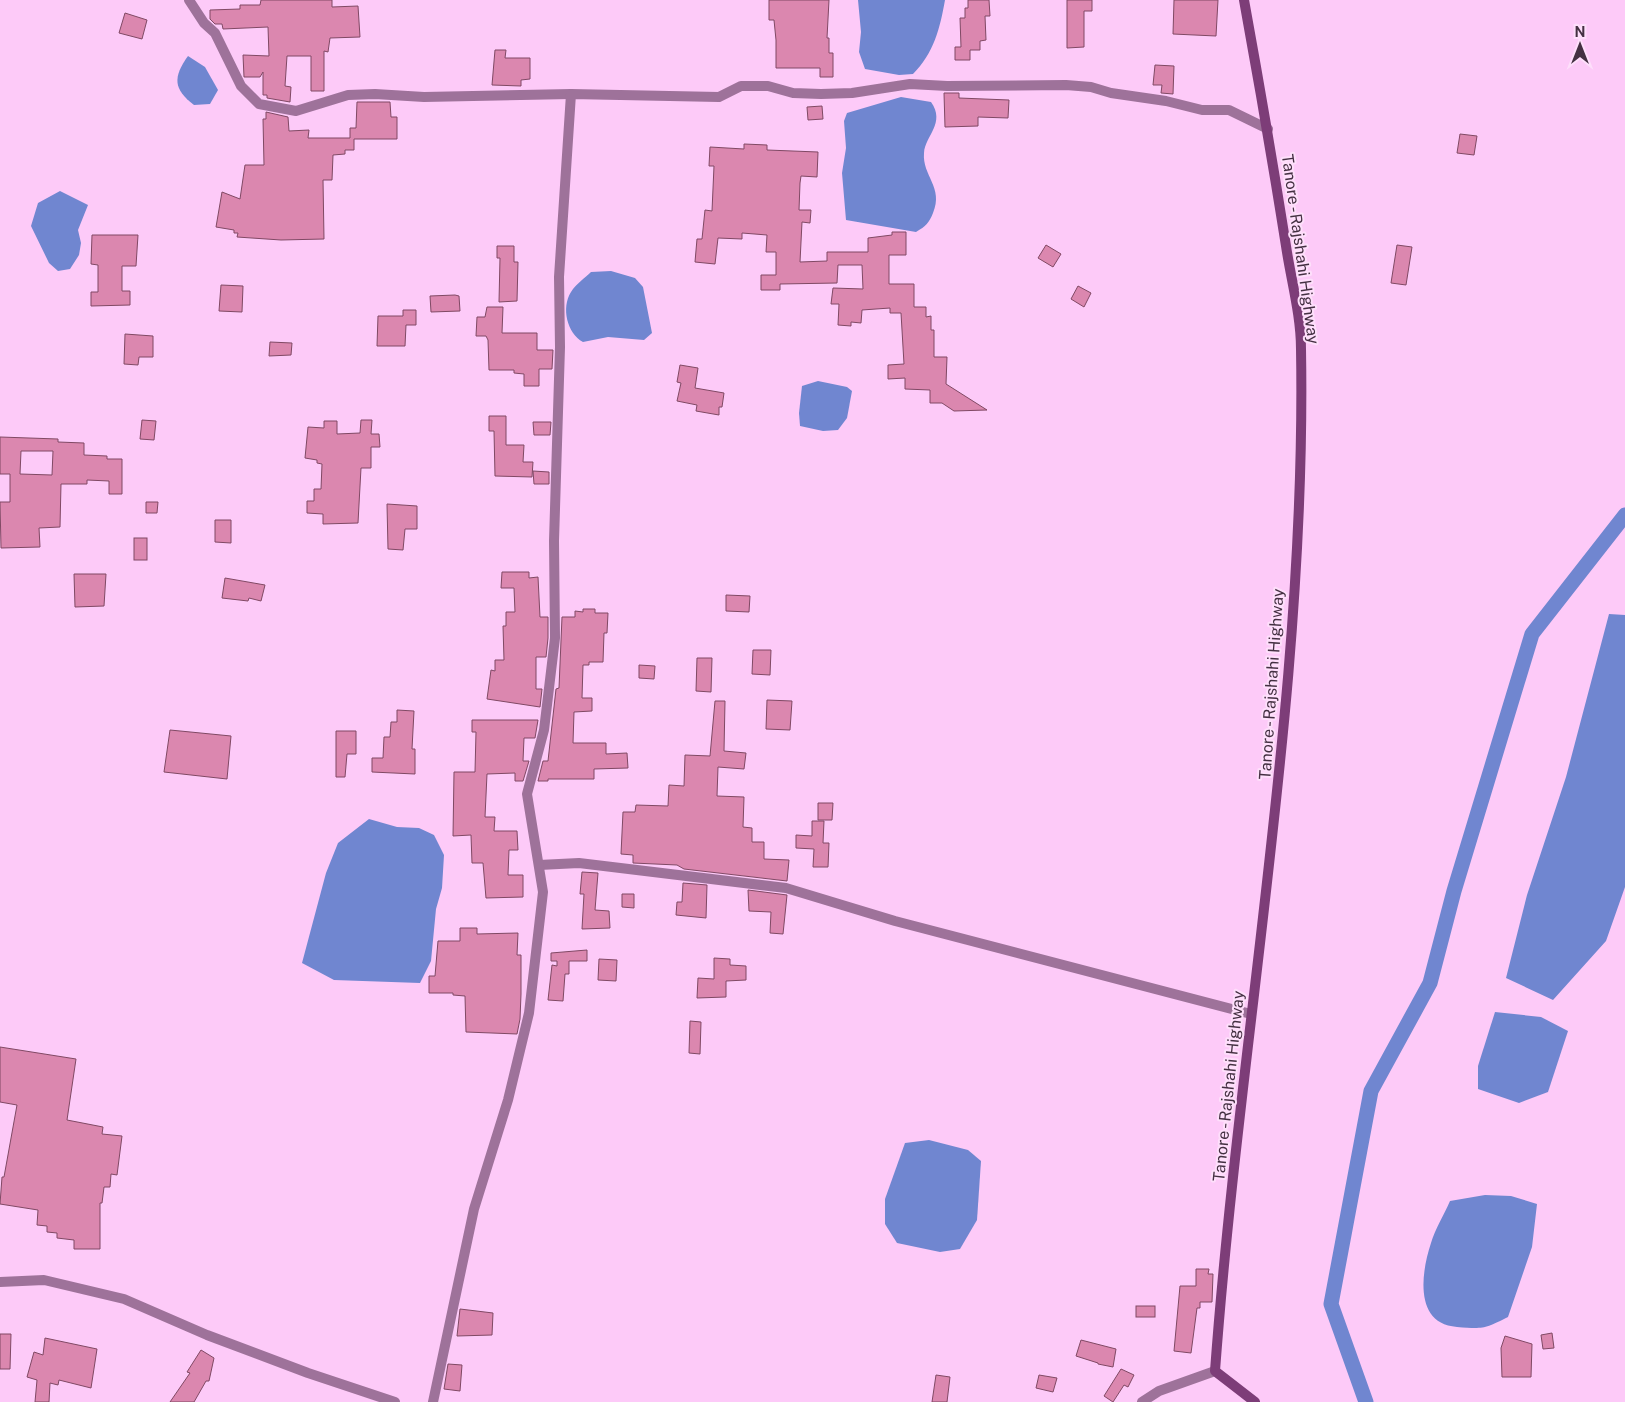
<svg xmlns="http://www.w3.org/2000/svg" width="1625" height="1402" font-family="'Public Sans',sans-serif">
<rect width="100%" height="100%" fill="#fdcaf8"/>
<!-- water -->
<g fill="#7086d0">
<path d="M858,0h87c-5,28 -11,53 -32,74l-14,1 -34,-6 -6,-17 2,-20z"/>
<path d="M188,56l17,11 13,23 -8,14 -16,1c-21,-16 -21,-28 -6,-49z"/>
<path d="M901,97l30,5c15,21 -6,34 -7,51 -2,23 20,34 9,60 -4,10 -7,13 -17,19l-70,-12 -4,-47 4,-25 -2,-27 3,-8z"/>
<path d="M60,191l28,14 -10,25 3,13 -2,12 -9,14 -12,2 -9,-8 -18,-37 7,-23z"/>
<path d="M611,271l24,7 8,9 9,46 -8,7 -36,-3 -25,5c-16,-9 -22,-34 -12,-50 5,-8 14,-14 20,-20z"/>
<path d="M818,381l29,6 5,4 -5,27 -9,12 -15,1 -23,-5 -1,-13 3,-27z"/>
<path d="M1609,614l16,1v272l-19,54 -53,59 -47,-22 21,-83 39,-118z"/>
<path d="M369,819l28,8 22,1 15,7 10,20 -2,33 -6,21 -5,52 -11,22 -86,-3 -32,-17 24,-90 12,-30z"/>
<path d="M1495,1012l46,5 27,14 -20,61 -29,11 -41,-14v-23z"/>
<path d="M929,1140l39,10 13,11 -4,59 -17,29 -20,3 -43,-9 -12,-19v-25l20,-56z"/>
<path d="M1485,1195l26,1 26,8 -5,43 -24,70c-24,12 -24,12 -51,10 -43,-3 -36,-54 -26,-84 4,-14 13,-28 19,-42z"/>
</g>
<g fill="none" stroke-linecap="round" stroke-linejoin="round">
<!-- canal -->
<path stroke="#7086d0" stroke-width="15" d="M1366,1402l-35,-98 40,-213 59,-108 24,-92 78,-257 93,-119"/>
</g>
<!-- building -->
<g fill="#db87af" stroke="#804964" fill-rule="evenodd">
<path d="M261,0h71v7l26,-1 2,31 -30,1 -2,14 -4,-1v40h-13v-35h-24l-2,30 6,1 -1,15 -23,-4v-3h-4v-23l-3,5h-16l-1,-22 26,1 -1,-29 -45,2 -1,-5h-7l-5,-5v-9l30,-1v-4h20z"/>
<path d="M769,0h60l-2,38h2v15h4v24h-13v-9h-44v-28l-2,-20h-5z"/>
<path d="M968,0h21l1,16h-5l1,24 -6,1v9h-10v10h-15v-13h6l-1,-29h5v-10h3z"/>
<path d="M1067,0h25v11h-8v36l-17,1z"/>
<path d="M1174,0h44l-2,36 -43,-2z"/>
<path d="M125,13l22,7 -5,19 -23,-6z"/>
<path d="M495,50h11l-1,8h25v21l-9,1v6l-29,-1z"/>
<path d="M1155,65l19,1 -1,28 -12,-1 1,-8h-9z"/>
<path d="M944,93h15v5l50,2 -1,18 -30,-1v9l-33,1z"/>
<path d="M357,102h33l1,15h6v22h-43v11h-9v4l-12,1 -1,25h-9l1,59 -43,1 -44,-3 1,-4h-4v-3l-18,-3 6,-35 18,7 5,-34h19l-1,-46h3v-7l22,5 1,14 20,-1 -1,8h42v-10h6z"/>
<path d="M822,106l1,13 -15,1 -1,-13z"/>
<path d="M1460,134l17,2 -3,19 -17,-2z"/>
<path d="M744,144l23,1v5l51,2 -1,25 -16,-1 -1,7 -1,27h12l-1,13 -8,-1 -2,40 27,-1v-9h41v-14l24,-3v-3h14v23h-17v29h25v23h12v10l5,-1v14h3v27h13l-1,27 41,26 -33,1 -12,-8h-12v-13l-25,-1v-11l-17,1v-14l16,-1 -3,-51h-11v-5l-28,2 -1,13 -10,-1v4l-13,-1 1,-21h-8l2,-16 30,1 -1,-24h-24l-1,18 -57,1v6h-19v-15h15v-23h-10l1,-17 -25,-2v6l-24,-1 -3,26 -20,-2 2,-23h5l3,-29 7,1 2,-45h-5l1,-19 34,2z"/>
<path d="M92,235h46l-2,31h-14v25h8v14l-39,1v-14h7v-27l-7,-1z"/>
<path d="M1046,245l15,9 -8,13 -15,-9z"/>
<path d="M1397,245l15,2 -6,38 -15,-2z"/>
<path d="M497,246h17v16h4l-1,39 -18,1 1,-44h-3z"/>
<path d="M221,285l22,1 -1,26 -23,-1z"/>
<path d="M1078,286l13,7 -7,14 -13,-8z"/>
<path d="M455,295l4,1 1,15 -29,1 -1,-16z"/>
<path d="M487,307h16l-1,26h35v17h16l-1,19h-13v17h-15v-12l-10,-1v-3h-25l-1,-30 -2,-4h-10l1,-19h8z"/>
<path d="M403,310h13v15h-10l-1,21h-28l1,-30h25z"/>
<path d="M125,334l28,2v21h-14l-1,8 -14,-1z"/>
<path d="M270,342l22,1 -1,12 -22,1z"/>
<path d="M680,365l18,3 -3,20 29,5 -2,14h-3v8l-23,-4 1,-6 -20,-4 4,-18 -4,-1z"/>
<path d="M489,416h17v29h18l-1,17h10l-1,15 -37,-1 -1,-45h-5z"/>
<path d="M142,420l14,1 -2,19 -14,-1z"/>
<path d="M361,420h11l-1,14h8l1,13h-9v21h-10l-3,55 -35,1v-10l-16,-1v-12h7v-12h7l1,-25 -5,-1v-3l-12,-2 3,-31 16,1v-7h13v13l23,-1z"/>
<path d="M533,422h18l-1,13h-16z"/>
<path d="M0,437l58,2v3l26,1v12l23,1v3h15v35h-13v-13l-22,-1v4h-26l-1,43 -21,1 1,19 -39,1 -1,-46h10v-28h-10zM21,451h32l-1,24 -32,-1z"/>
<path d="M533,471l16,1v12h-15z"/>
<path d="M146,502h12l-1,11h-11z"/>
<path d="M387,504l30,2v23h-12l-2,21 -15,-1z"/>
<path d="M215,520h16v23l-16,-1z"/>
<rect x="134" y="538" width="13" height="22"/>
<path d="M502,572h27v6l9,-1 2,40h8v21l-2,19h-10v32h6l-2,18 -53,-8 4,-29 4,1v-11h9l-1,-34h3v-14h9l-1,-24h-13z"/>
<path d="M74,574h32l-2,32 -29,1z"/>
<path d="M225,578l40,7 -4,16 -12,-3 -1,3 -26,-3z"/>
<path d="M726,595l24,1 -1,16 -23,-1z"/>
<path d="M583,609h12v4h13l-1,20h-3l-1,29h-14v3h-6l-1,33h10v13l-18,1 -1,31h33v11l21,-1 1,15 -34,1v10h-46v2h-10l5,-20h5l8,-72 3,-1 3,-71h13v-6l8,1z"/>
<path d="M753,650h18l-1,25 -18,-1z"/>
<path d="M697,658h15l-1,34 -15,-1z"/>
<path d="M639,665l16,1 -1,13 -15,-1z"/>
<path d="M767,700l25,1 -2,29 -24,-1z"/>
<path d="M715,701h10l-1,50 22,2 -2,16 -26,-2 -1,29 27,1 -1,30 9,1v14h12v17l25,1 -2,21 -103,-12 -7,-4 -44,-2v-8l-12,-1 2,-42h12l1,-7 32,1 1,-21 15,1 1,-31 25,1z"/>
<path d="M397,710l17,1 -2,38h3v25l-43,-2v-14h11l1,-21h6l1,-15h6z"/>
<path d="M472,720h66l-3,18h-11l-1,23h6l-6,20h-8v-8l-28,1 -2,43h10l-1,14h23l1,19h-9l-1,25h15v22l-37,1 -3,-35h-11l-1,-28 -18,1 1,-64h21l1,-40h-4z"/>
<path d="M170,730l61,6 -4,43 -63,-7z"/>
<path d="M336,731h20v23h-9l-2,23h-9z"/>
<path d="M818,803h15l-1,17h-14z"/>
<path d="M812,821h12l-1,22h6l-1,24h-15l1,-18 -18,-1v-13l16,1z"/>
<path d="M582,872l16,1 -3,37 14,1 1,17 -28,1 2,-35h-4z"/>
<path d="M683,883l24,2 -1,33 -30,-3 1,-13h5z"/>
<path d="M748,890l39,5 -4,39 -13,-1 1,-21 -22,-1z"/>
<path d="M622,894h12v14l-12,-1z"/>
<path d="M460,928h17v6l41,-1 -1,22h4v39l-1,25 -3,15 -51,-2 -1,-36 -12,-1v-2h-24v-17h6l3,-35h22z"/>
<path d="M587,950v11h-18v13h-4l-2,27 -15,-1 4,-35 5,1v-5h-6v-8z"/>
<path d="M714,958l16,1v6l16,1v14l-20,1v16l-29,1 1,-20 16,1z"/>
<path d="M599,959l18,1 -1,21 -18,-1z"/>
<path d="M690,1021l11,1 -1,32 -11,-1z"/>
<path d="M0,1047l76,12 -9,61 36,7 -1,7 20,2 -5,39 -6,-1 -1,13h-6l-2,16h-2v46h-26v-9l-17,-2v-5l-10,-1v-6l-10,-1 1,-15 -38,-6 2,-27h2l13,-72 -17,-3z"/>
<path d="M1196,1269h13l-1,5h5l-1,28h-12v6h-3l-6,45 -17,-2 6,-65h16z"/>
<rect x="1136" y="1306" width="19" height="11"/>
<path d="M460,1309l33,4 -1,22 -35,1z"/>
<path d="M1552,1333l2,15 -11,1 -2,-14z"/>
<path d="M0,1334h11l-1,35h-10z"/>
<path d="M1505,1336l27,8 -1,33h-29l-1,-29z"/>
<path d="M45,1338l52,11 -6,39 -32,-8 -1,5 -8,-2 -1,19h-14l2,-22 -10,-3 7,-25 9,3z"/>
<path d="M1081,1340l35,9 -3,18 -15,-3v-1l-22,-7z"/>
<path d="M201,1350l13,8 -5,23h-3l-12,21h-24l20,-29 -3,-1z"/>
<path d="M448,1364l14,1 -2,26 -16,-2z"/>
<path d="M1121,1369l13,6 -6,12 -4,-2 -11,17 -9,-6z"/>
<path d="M936,1375l14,2 -3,25h-15z"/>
<path d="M1039,1375l18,3 -4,14 -17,-4z"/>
</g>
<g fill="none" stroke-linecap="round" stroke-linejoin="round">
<!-- minor -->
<g stroke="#9e729a" stroke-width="10">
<path d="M189,0l15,23 11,10 26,53 18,18 37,7 52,-16 27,-1 49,3 147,-3"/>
<path d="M539,865l40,-2 207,25 109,33 356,93"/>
<path d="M433,1402l41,-193 34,-109 21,-87 14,-121 -16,-98 17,-64 11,-92 -1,-97 6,-194 -1,-70 12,-183 148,3 22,-11h27l25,7 28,1 31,-1 58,-9 37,2 119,-1 25,2 20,6 55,8 36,9h27l39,19"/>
</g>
<!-- tertiary -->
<g stroke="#9e729a" stroke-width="10">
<path d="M0,1282l44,-2 80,19 83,36 101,38 87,29"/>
<path d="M1142,1402l17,-11 56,-20"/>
</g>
<!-- secondary -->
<path stroke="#7d3d78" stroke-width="10" d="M1244,0c15,82 29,164 42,246 5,34 15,69 15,103 6,341 -61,682 -86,1022l40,31"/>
</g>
<g text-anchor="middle" stroke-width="4" stroke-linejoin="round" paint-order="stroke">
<!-- street labels -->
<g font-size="16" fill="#443042" stroke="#fedffb">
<text transform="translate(1301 249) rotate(82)" y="6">Tanore - Rajshahi Highway</text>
<text transform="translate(1271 684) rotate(-86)" y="6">Tanore - Rajshahi Highway</text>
<text transform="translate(1228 1086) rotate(-84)" y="6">Tanore - Rajshahi Highway</text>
</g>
</g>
<!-- north arrow -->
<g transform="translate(1580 45)" stroke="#fedffb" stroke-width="4" paint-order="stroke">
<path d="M0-4L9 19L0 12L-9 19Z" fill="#443042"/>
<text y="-8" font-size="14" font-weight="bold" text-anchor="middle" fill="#443042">N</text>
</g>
</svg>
